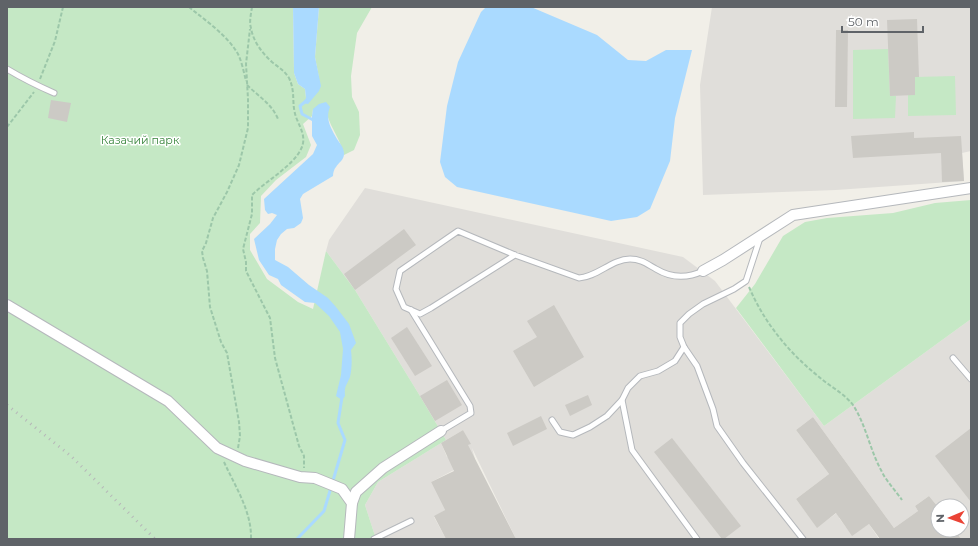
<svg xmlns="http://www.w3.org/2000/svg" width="978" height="546" font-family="Montserrat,sans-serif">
<rect width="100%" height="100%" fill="#f1efe8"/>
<!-- industrial -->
<g fill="#e0deda">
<path d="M712,7h259v144l-9,2 2,28 -128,9 -133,5 -3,-110z"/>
<path d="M365,188l318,69 32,24 109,145 147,-107v220h-10l-6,-9h7v-24h-24v1l-9,-11 -14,10 3,5 -24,17 -81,-111 -17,13 33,44 -33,25 21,28 34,-24 3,4 -15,11 13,17 17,-11 10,15h-367l3,-2 -43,-89 3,11 -44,23 14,28 -11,7 12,22h-70l-11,-34 13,-23 63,-39 6,14 23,-13 -7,-14 -17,10 -26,-44 -65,-106 -29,-39 3,-11z"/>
</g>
<!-- green -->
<g fill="#c5e8c5">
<path d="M7,7h286l1,66 4,11 7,5 1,9 13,-20 -4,-21 4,-50h53l-15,26 -6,43 1,21 7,15 1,23 -6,15 -10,5c-3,-15 -13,-26 -17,-41l-14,-5 -1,7 -9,8 8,21 -5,12 -30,23 -15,16 -1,27 -10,11v16l17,29 31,23 15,7 13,-58 29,39 65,106 26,44 -68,42 -13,23 11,34h-369z"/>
<path d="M888,49l2,47h6l-1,22 -42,1v-69z"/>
<path d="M955,76l1,39 -48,1v-21h7v-18z"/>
<path d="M971,200v119l-147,107 -88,-118 19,-24 28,-48 22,-14 22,-4 66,-5 42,-10z"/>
</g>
<!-- water -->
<g fill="#aadaff">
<path d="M293,7h26l-4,50 6,29 -2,5 -11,13 -5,-1 3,-5 -1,-9 -7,-5 -4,-11z"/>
<path d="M486,7h45l66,28 31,25 18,1 20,-11h26l-17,68 -5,43 -20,48 -13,8 -26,4 -154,-34 -12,-10 -5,-15 7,-56 11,-44 23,-50z"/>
<path d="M326,102l4,5c-5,12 1,21 7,32 3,5 7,8 7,15 0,6 -5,8 -8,13 -2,2 -3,6 -3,9l-30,18 -3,5 3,19 -2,5 -7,5 -7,1 -6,5 -4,6 -2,9v11l13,7 21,18 19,13 8,9 13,17 7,19 -5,7c1,9 1,18 -1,27 -3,8 -6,9 -5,19l-3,4 -6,-4 5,-21 2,-26 -3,-17 -11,-16 -14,-13 -10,-1 -24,-17 -3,-6 -9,-4 -10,-15 -5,-21 16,-15 7,-9 -5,-2 -4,1 -3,-4 -1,-11 49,-45 4,-9 -5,-9v-20l1,-7 6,-5z"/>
</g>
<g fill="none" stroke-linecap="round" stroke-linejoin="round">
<!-- stream -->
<g stroke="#aadaff" stroke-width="3">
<path d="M306,101l-6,5 2,8 13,7"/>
<path d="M297,539l27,-28 21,-71 -7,-17 4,-26"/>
</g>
</g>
<!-- building -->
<g fill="#cccac5">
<path d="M917,19l2,58h-4v18l-25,1 -3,-76z"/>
<path d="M836,30h12l-1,77h-12z"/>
<path d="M51,100l20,3 -4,19 -19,-4z"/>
<path d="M914,132v6l47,-2 3,45 -22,1 -1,-29 -88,5 -2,-22z"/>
<path d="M404,229l12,16 -61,45 -11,-16z"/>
<path d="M554,305l30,52 -50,30 -21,-36 24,-14 -10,-16z"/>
<path d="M407,327l25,39 -17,10 -24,-38z"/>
<path d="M447,380l15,25 -27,16 -15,-25z"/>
<path d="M588,395l4,10 -22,11 -5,-11z"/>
<path d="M541,416l6,13 -34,17 -6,-13z"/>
<path d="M813,417l81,111 24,-17 -3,-5 14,-10 9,11v23h17l6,9h-81l-11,-15 -17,12 -16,-23 -19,15 -21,-29 33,-25 -33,-44z"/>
<path d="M971,428v74l-36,-46z"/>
<path d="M463,430l8,14 -3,1 48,94h-70l-12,-23 11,-6 -14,-28 23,-11 -13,-28z"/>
<path d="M672,438l69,88 -17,13h-2l-68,-87z"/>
</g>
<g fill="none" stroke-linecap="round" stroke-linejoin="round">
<!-- service casing -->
<g stroke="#b5b8bc" stroke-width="7">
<g id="service">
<path d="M7,69c15,9 31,17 47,24"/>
<path d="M760,238l-14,43 -12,8 -31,15 -14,10 -9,9v14l4,10 13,19 16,43 4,17 26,37 60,76"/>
<path d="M515,255l-84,53 -11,6 -16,-7 -8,-18 4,-18 58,-40 57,24 64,23c18,-1 33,-19 51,-19 11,0 17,5 26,10 15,9 30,10 47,2"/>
<path d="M411,310l59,96 1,7 -30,18"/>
<path d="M684,347l-9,14 -17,10 -18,5 -12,12 -6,12 10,50 65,89"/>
<path d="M953,358l18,21"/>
<path d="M552,420l8,12 13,3 17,-8 17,-11 15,-16"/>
<path d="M374,539l37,-18"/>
</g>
</g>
<!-- minor casing -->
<g stroke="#b5b8bc" stroke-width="12">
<g id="minor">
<path d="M703,271l20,-11 70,-45 178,-27"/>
<path d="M7,305l161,96 49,47 28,13 55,16 15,1 27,11 10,14 -3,36"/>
<path d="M352,503l4,-11 27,-24 58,-37"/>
</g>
</g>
<!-- path -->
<g stroke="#9cc7a9" stroke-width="2" stroke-dasharray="4 2" stroke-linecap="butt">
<path d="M189,7c17,14 38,28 49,47 4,8 6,19 8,27"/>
<path d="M252,7c-1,7 -3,15 -1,21 2,13 11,25 21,34 6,5 12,8 17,16 7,15 2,24 7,39 4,11 11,20 5,32 -8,17 -35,32 -49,46v19l-9,35 3,13v9l24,47 5,40 24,88 5,10v12"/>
<path d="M40,79l15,-38 8,-34"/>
<path d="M247,85c11,11 25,19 31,34"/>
<path d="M7,127l27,-35"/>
<path d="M749,287c15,35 39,65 69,89 11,10 26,17 35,29 13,20 17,45 28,65 5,11 14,20 21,30"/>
<path d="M238,448l2,-12 -1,-14 -12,-69 -6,-11 -11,-35 -3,-36 -4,-13 -1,-7 4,-8 7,-25 14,-26 12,-27 9,-37v-29l-2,-35 4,-35"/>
<path d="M224,462c11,24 28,50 27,77"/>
</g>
<!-- service -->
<use href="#service" stroke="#fff" stroke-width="5"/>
<!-- minor -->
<use href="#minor" stroke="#fff" stroke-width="10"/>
<!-- rail -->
<path stroke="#b6b7b8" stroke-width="3" stroke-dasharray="1 5" stroke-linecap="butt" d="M7,405l64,51 84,83"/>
</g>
<g text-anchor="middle" stroke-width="3" stroke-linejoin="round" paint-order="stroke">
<!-- park labels -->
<g font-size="11" fill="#348238" stroke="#fff">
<text x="140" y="144">Казачий парк</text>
</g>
</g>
<!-- border -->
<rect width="978" height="546" fill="none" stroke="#5f6368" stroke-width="16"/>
<!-- north arrow -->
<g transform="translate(950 518) rotate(268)"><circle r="19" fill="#ffffff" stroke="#bfc1c3"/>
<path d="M0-3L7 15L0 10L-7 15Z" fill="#ea4335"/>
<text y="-6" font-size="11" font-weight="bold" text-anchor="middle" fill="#5f6368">N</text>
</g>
<!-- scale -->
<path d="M842 26v6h81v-6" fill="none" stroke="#5f6368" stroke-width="2"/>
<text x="848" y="26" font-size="12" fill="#5f6368" stroke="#ffffff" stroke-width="3" paint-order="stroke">50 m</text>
</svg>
